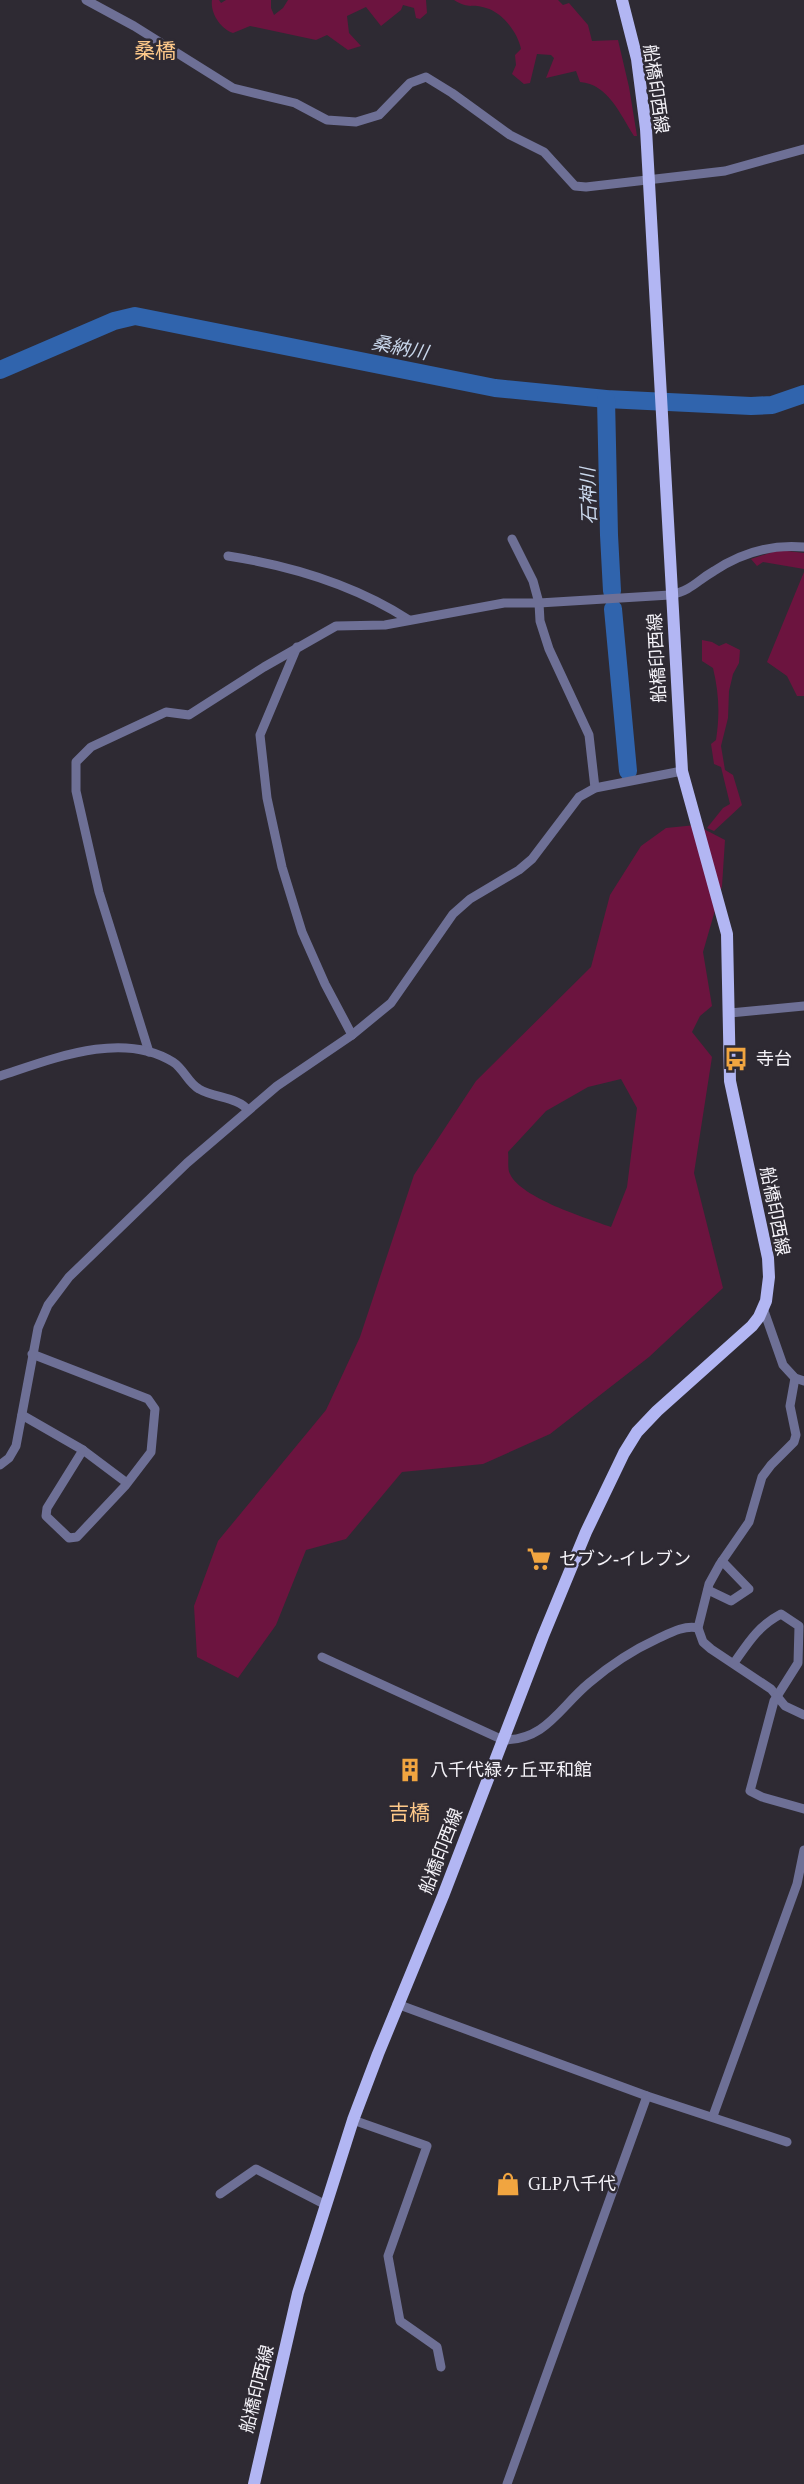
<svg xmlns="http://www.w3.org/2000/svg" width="804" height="2484" font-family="'Times New Roman','Noto Sans JP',serif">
<rect width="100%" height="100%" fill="#2e2a33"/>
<!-- green -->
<g fill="#6c143f" fill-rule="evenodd">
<path d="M212,0h7l2,3 5,-3h45v8l3,7 9,-7 5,-8h138l1,13 -7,6 -4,-1 -2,-10 -11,-3 -2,5 -20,16 -15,-19 -19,9 2,17 12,13 -13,4 -21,-15 -11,5 -66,-14 -17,7c-12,-4 -23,-20 -21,-33z"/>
<path d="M454,0h104l5,5 6,-2 19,22 4,16 26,-1 11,47 8,49h-3c-14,-22 -26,-52 -54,-54l-4,-11 -30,7 8,-20 -3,-3 -14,-1 -7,29 -6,1 -12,-10 4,-9 -1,-10 6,-6c-3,-16 -19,-37 -35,-41 -14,-5 -16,2 -32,-8z"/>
<path d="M779,550l25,3v16l-41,-7 -6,4 -6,-7z"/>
<path d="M804,572v124h-7l-10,-20 -20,-14z"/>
<path d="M702,640l10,2 7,4 7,-3 14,7 -1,13 -6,11 -4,17 -1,27 -7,28 4,24 8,5 9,30 -28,26 -7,-3 16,-20 7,-4 -9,-37 -7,-3 -3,-20 5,-4c4,-26 3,-47 -3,-72l-11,-7z"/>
<path d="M696,825l29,15 -3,46 -19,66 9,54 -12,10 -8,16 20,25 -18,116 29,115 -74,69 -99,77 -67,30 -81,8 -56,67 -40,11 -30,75 -38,53 -41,-21 -3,-51 24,-65 108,-131 34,-73 54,-162 62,-94 115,-114 19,-72 31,-49 25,-18zM621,1079l16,29 -10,79 -16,40c-25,-9 -90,-29 -101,-53 -3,-5 -1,-15 -2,-22l38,-41 42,-24z"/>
</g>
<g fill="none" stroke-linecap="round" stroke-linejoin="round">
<!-- river -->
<g stroke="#3064ad" stroke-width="18">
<path d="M0,370l114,-49 21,-5 360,72 111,11 145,7 21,-1 32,-11"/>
<path d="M606,399l3,136 3,56"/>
<path d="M613,609l15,162"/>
</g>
<!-- minor -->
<g stroke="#6e7096" stroke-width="9">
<path d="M86,0l48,26 99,62 62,15 32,17 29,2 23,-7 31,-32 16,-6 26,16 58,42 34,17 31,34 11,1 139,-16 79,-22"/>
<path d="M512,539l21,42 6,22 1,18 9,28 40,86 6,53"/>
<path d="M228,556c64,10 127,29 181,64"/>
<path d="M297,647l-37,88 7,63 15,69 20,65 23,52 27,51"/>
<path d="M730,1013l74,-7"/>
<path d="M149,1052l-50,-160 -23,-101v-29l15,-15 75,-35 23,3 75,-48 72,-41 49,-1 119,-22h35l131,-8c24,-6 25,-13 44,-24 27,-18 57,-27 90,-24"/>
<path d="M0,1076c52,-17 122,-46 173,-14 11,7 15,21 26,27 15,9 39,8 49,21"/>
<path d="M763,1308l20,57 12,13 9,3"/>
<path d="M32,1354l116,45 7,10 -4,43 -26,34 -48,51 -8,1 -23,-22 1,-8 36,-58 44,33"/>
<path d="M795,1378l-5,28 6,29 -2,7 -23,23 -9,12 -13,45 -29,42 -11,20 -11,44 5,14 8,7 60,40 14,17 19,9"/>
<path d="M22,1415l61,35"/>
<path d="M0,1465l9,-7 7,-12 22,-118 10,-23 21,-28 118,-114 90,-77 75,-51 39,-32 62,-89 17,-15 49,-29 13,-11 47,-62 16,-9 87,-17"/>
<path d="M708,1590l23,11 18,-12 -27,-28"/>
<path d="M322,1657l181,83c43,0 56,-32 86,-57 20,-17 44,-33 68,-44 13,-6 27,-14 41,-11"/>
<path d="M734,1663c14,-20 24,-37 47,-49l18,12 -1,37 -24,38 -24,90 12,6 42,12"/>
<path d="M397,2004l250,92 140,46"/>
<path d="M713,2116l84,-232 7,-34"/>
<path d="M353,2120l74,26 -39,110 12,65 37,26 4,20"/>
<path d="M220,2194l36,-25 70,36"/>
<path d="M507,2484l140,-388"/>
</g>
<!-- major -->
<path stroke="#b2b6f3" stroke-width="12" d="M254,2484l44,-191 55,-173 25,-66 65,-158 100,-260 43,-104 38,-79 13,-21 20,-21 95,-85 7,-9 7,-16 3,-24 -1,-19 -38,-177 -3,-147 -45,-163 -36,-642 -9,-70 -15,-59"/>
</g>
<!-- icons -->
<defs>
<g id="bus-bare" transform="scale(1.89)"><path d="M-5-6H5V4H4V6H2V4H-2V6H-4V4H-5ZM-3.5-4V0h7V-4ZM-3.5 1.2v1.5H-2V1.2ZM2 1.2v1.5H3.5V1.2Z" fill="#f1a540" stroke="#2e2a33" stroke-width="2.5" paint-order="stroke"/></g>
<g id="supermarket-bare" transform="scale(1.89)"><path d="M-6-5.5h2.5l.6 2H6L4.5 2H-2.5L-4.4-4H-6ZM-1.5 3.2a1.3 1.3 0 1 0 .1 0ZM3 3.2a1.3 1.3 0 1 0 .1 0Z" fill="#f1a540" stroke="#2e2a33" stroke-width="2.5" paint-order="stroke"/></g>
<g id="building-bare" transform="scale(1.89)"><path d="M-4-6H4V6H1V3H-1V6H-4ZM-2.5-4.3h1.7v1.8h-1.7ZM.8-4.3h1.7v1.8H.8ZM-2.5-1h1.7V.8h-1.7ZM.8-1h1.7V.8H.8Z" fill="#f1a540" stroke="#2e2a33" stroke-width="2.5" paint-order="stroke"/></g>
<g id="shop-bare" transform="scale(1.89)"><path d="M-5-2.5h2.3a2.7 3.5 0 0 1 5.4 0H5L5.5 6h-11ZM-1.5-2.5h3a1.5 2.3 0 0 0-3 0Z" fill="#f1a540" stroke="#2e2a33" stroke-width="2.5" paint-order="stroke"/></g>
</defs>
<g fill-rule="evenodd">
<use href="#bus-bare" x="736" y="1059"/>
<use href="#supermarket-bare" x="539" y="1559"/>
<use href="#building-bare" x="410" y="1770"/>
<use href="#shop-bare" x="508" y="2184"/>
</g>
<g text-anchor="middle" stroke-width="5" stroke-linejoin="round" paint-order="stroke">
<!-- street labels -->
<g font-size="18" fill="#f4f2f8" stroke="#2e2a33">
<text transform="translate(656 89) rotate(82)" y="6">船橋印西線</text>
<text transform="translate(657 658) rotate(-93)" y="6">船橋印西線</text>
<text transform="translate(775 1211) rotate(79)" y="6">船橋印西線</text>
<text transform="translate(441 1851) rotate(-69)" y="6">船橋印西線</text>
<text transform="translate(257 2389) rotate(-76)" y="6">船橋印西線</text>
</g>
<!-- poi labels -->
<g font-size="18" fill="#f4f2f8" stroke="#2e2a33" text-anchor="start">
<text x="756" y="1065">寺台</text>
<text x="559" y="1565">セブン-イレブン</text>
<text x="430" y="1776">八千代緑ヶ丘平和館</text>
<text x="528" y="2190">GLP八千代</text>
</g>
<!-- water labels -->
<g font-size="19" font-style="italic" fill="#c9d7eb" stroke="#2e2a33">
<text transform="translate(400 347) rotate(11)" y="7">桑納川</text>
<text transform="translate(588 496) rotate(-92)" y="7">石神川</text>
</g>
<!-- quarter labels -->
<g font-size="21" fill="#fec98a" stroke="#2e2a33">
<text x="155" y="58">桑橋</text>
<text x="409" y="1820">吉橋</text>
</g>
</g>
</svg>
